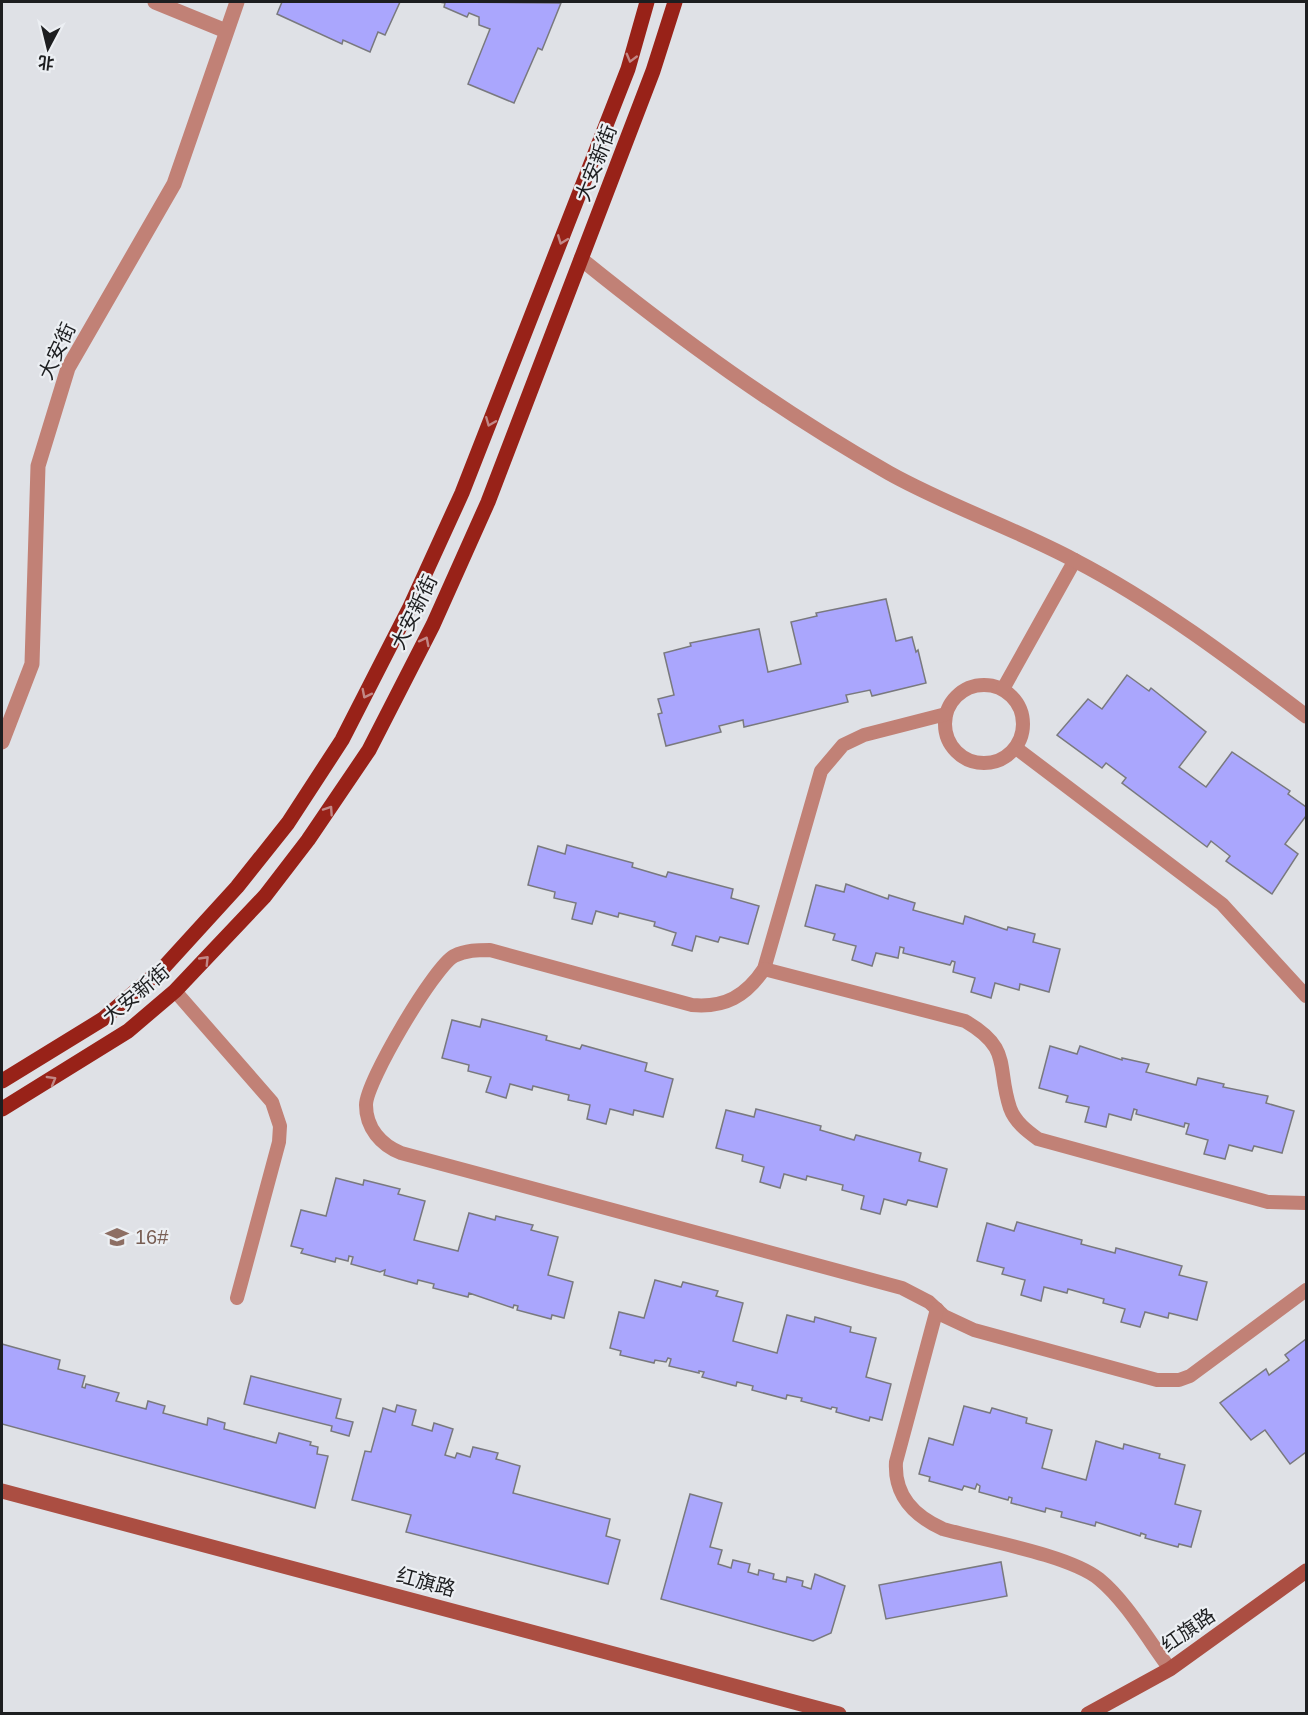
<svg xmlns="http://www.w3.org/2000/svg" width="1308" height="1715" font-family="Arial,'Noto Sans SC',sans-serif">
<rect width="100%" height="100%" fill="#dfe1e6"/>
<!-- building -->
<g fill="#aaa6fd" stroke="#79797e" stroke-width="1.5">
<path d="M282,2h118l-15,33 -7,-3 -8,20 -27,-12 -1,4 -65,-30z"/>
<path d="M439,2l122,1 -19,47 -4,-2 -24,55 -46,-19 22,-55 -11,-4v-8l-10,-4 -2,4 -23,-10 1,-4z"/>
<path d="M886,599l10,42 16,-4 4,15 2,-2 8,33 -54,13 -2,-6 -24,5 2,7 -104,25 -1,-7 -24,6 2,6 -55,14 -8,-32 4,-1 -4,-14 16,-4 -10,-42 27,-7 -1,-3 69,-14 9,43 33,-8 -10,-42 26,-6 -1,-3z"/>
<path d="M1127,675l22,16 2,-3 55,44 -27,35 27,20 26,-35 58,39 -2,3 18,13v9l-21,28 13,10 -26,40 -46,-33 4,-5 -19,-15 -4,6 -85,-64 4,-5 -20,-15 -4,5 -45,-33 31,-36 14,10z"/>
<path d="M567,845l66,18 -1,4 34,10 2,-5 65,17 -2,9 28,8 -11,38 -28,-7 -2,5 -22,-6 -4,15 -20,-6 4,-12 -22,-7 1,-4 -36,-9 -1,4 -22,-6 -4,13 -20,-5 4,-16 -22,-5 1,-6 -27,-7 10,-39 27,8z"/>
<path d="M846,884l42,15 1,-4 26,8 -2,7 50,14 2,-8 42,14 1,-3 27,7 -2,8 27,7 -11,43 -29,-8 -1,6 -24,-7 -4,15 -20,-6 4,-14 -22,-6 2,-10 -3,-1 -2,4 -47,-12 1,-5 -4,-1 -2,11 -22,-5 -4,13 -20,-6 4,-14 -23,-6 2,-6 -30,-8 11,-41 28,7z"/>
<path d="M482,1019l65,17 -1,4 34,9 2,-4 65,18 -2,8 28,8 -10,38 -29,-7 -1,5 -23,-6 -4,15 -19,-5 3,-14 -22,-5 1,-5 -36,-9 -1,4 -22,-6 -4,14 -20,-6 5,-15 -23,-6 1,-6 -27,-7 10,-38 28,7z"/>
<path d="M1050,1046l27,8 3,-8 42,14v-2l27,6 -3,8 50,13 2,-7 26,6 -1,3 45,9 -2,7 28,8 -12,42 -28,-7 -2,5 -23,-6 -4,14 -21,-5 4,-14 -22,-6 3,-10 -4,-1 -1,4 -48,-13 1,-4 -3,-1 -3,11 -22,-6 -3,13 -21,-5 4,-15 -23,-5 2,-6 -29,-8z"/>
<path d="M756,1109l65,17 -1,4 34,10 2,-5 65,18 -2,8 28,8 -10,38 -29,-7 -2,5 -22,-6 -4,15 -19,-5 3,-13 -22,-6 1,-5 -36,-9 -1,4 -22,-6 -4,14 -20,-6 4,-15 -22,-6 1,-6 -27,-7 10,-38 28,7z"/>
<path d="M336,1178l27,7 1,-5 36,9 -2,5 27,7 -11,39 44,11 11,-38 26,7 1,-4 37,9 -2,5 27,7 -10,38 25,7 -9,36 -12,-3 -1,4 -34,-9 1,-4 -4,-1 -1,3 -44,-15 -1,4 -35,-9 1,-4 -16,-4 -1,4 -33,-9 1,-5 -5,2 -29,-8 2,-7 -4,-1 -1,5 -12,-3 -1,4 -34,-9 2,-4 -12,-3 10,-36 25,6z"/>
<path d="M1017,1222l65,18 -1,4 34,9 1,-5 66,18 -3,9 28,7 -10,38 -28,-7 -1,5 -23,-6 -5,15 -19,-5 4,-13 -22,-6 1,-4 -36,-10 -1,4 -23,-6 -3,14 -20,-6 4,-15 -23,-6 2,-6 -27,-7 10,-38 27,8z"/>
<path d="M655,1280l26,7 2,-5 35,9 -2,5 27,7 -10,38 44,12 10,-38 27,7 1,-5 36,10 -1,5 26,6 -10,39 25,7 -9,36 -12,-3 -1,4 -33,-9 1,-4 -5,-1 -1,2 -30,-8 1,-3 -15,-3 -1,4 -34,-9 1,-4 -16,-4 -1,4 -34,-9 2,-5 -5,-1v2l-30,-7 2,-7 -3,-1 -2,4 -11,-2 -1,3 -34,-8 1,-4 -11,-3 9,-36 25,6z"/>
<path d="M1306,1339v113l-16,12 -25,-34 -14,10 -31,-37 46,-34 3,6 20,-15 -4,-5z"/>
<path d="M2,1344l58,16 -2,9 27,7 -3,11 3,1 1,-4 33,9 -3,8 30,8 2,-8 17,5 -2,7 44,12 1,-7 17,5 -1,6 52,14 3,-10 32,9 -1,3 8,2 -1,7 11,2 -13,52 -313,-84z"/>
<path d="M251,1376l90,23 -5,19 17,4 -4,14 -18,-5 1,-5 -88,-22z"/>
<path d="M397,1405l19,5 -4,15 20,6 2,-8 19,6 -8,26 10,3 2,-5 13,4 3,-10 25,6 -2,6 24,7 -7,27 97,26 -4,17 14,4 -12,44 -202,-52 5,-17 -59,-15 13,-49 6,1 12,-44 12,4z"/>
<path d="M964,1406l26,7 2,-5 35,10 -1,5 26,7 -10,38 44,12 10,-39 27,8 1,-5 36,10 -1,4 26,7 -10,39 26,7 -10,36 -12,-3 -1,3 -33,-9 1,-3 -5,-2 -1,3 -44,-14 -1,4 -34,-9 1,-5 -16,-4 -1,4 -34,-9 1,-5 -3,-1 -1,3 -29,-8 1,-6 -3,-2 -2,5 -11,-3 -2,4 -33,-9 1,-4 -11,-3 10,-36 24,7z"/>
<path d="M690,1494l32,9 -12,44 12,3 -4,14 13,4 2,-8 17,4 -2,8 10,3 1,-5 15,4 -1,5 13,3 1,-5 16,4 -1,5 9,3 4,-15 30,12 -14,47 -18,8 -152,-42z"/>
<path d="M1001,1562l6,34 -121,23 -7,-34z"/>
</g>
<g fill="none" stroke-linecap="round" stroke-linejoin="round">
<!-- lane -->
<g stroke="#c18176" stroke-width="14">
<circle cx="984" cy="724" r="39"/>
<path d="M1003,689l72,-129"/>
<path d="M946,714l-82,21 -21,10 -22,26 -57,198c-18,27 -39,39 -72,36l-202,-55c-12,0 -24,0 -36,6 -20,11 -88,126 -88,149 0,23 15,40 35,48l501,135 27,14 15,14 30,14 183,50h22l11,-4 116,-86"/>
<path d="M1016,748l206,156 84,92"/>
<path d="M764,969l201,52c48,28 31,45 45,87 5,14 17,23 28,31l230,63 38,1"/>
<path d="M175,991l97,111 8,24 -1,16 -42,156"/>
<path d="M937,1309l-41,153c-2,34 18,54 47,67 40,11 126,26 156,50 27,22 50,62 71,90"/>
</g>
<!-- street -->
<g stroke="#c18176" stroke-width="15">
<path d="M155,2l71,29"/>
<path d="M581,259c99,80 197,151 308,214 59,33 125,55 185,87 83,43 158,100 232,156"/>
<path d="M2,742l30,-78 6,-198 30,-98 106,-184 63,-182"/>
</g>
<!-- secondary -->
<g stroke="#ab4e42" stroke-width="15">
<path d="M2,1491l837,223"/>
<path d="M1088,1714l82,-45 136,-98"/>
</g>
<!-- primary -->
<g stroke="#982218" stroke-width="15">
<path d="M2,1081l101,-62 61,-52 73,-80 51,-64 54,-83 67,-131 53,-116 166,-424 19,-67"/>
<path d="M2,1109l126,-78 47,-40 90,-95 43,-56 61,-90 64,-125 55,-123 165,-431 22,-69"/>
</g>
</g>
<!-- one-way arrows -->
<defs><path id="oneway-chevron" d="M-2-3.5L2.5 0L-2 3.5" fill="none" stroke-width="1.6" stroke-linecap="round" stroke-linejoin="round" transform="scale(1.5)"/></defs>
<g stroke="#c28886">
<use href="#oneway-chevron" transform="translate(631 58) rotate(105)"/>
<use href="#oneway-chevron" transform="translate(562 240) rotate(111)"/>
<use href="#oneway-chevron" transform="translate(490 422) rotate(112)"/>
<use href="#oneway-chevron" transform="translate(425 641) rotate(-63)"/>
<use href="#oneway-chevron" transform="translate(366 694) rotate(117)"/>
<use href="#oneway-chevron" transform="translate(329 810) rotate(-56)"/>
<use href="#oneway-chevron" transform="translate(205 960) rotate(-46)"/>
<use href="#oneway-chevron" transform="translate(52 1080) rotate(-30)"/>
</g>
<!-- icons -->
<defs>
<g id="school-bare" transform="scale(1.8)"><path d="M0-5L7-2L0 1L-7-2ZM-4 1L0 2.5L4 1V4Q0 6-4 4Z" fill="#8d6e63" stroke="#eceff3" stroke-width="2.5" paint-order="stroke"/></g>
</defs>
<g fill-rule="evenodd">
<use href="#school-bare" x="117" y="1237"/>
</g>
<g text-anchor="middle" stroke-width="4.5" stroke-linejoin="round" paint-order="stroke">
<!-- street labels -->
<g font-size="20" fill="#1d1e20" stroke="#eceff3">
<text transform="translate(596 163) rotate(-69)" y="7">大安新街</text>
<text transform="translate(57 351) rotate(-65)" y="7">大安街</text>
<text transform="translate(414 612) rotate(-64)" y="7">大安新街</text>
<text transform="translate(136 994) rotate(-40)" y="7">大安新街</text>
<text transform="translate(426 1582) rotate(15)" y="7">红旗路</text>
<text transform="translate(1188 1630) rotate(-35)" y="7">红旗路</text>
</g>
<!-- education labels -->
<g font-size="20" fill="#785e54" stroke="#eceff3" text-anchor="start">
<text x="135" y="1244">16#</text>
</g>
</g>
<!-- border -->
<rect width="1308" height="1715" fill="none" stroke="#1d1e20" stroke-width="6"/>
<!-- north arrow -->
<g transform="translate(48 48) rotate(187)" stroke="#eceff3" stroke-width="4.5" paint-order="stroke">
<path d="M0-4.5L10 22L0 15L-10 22Z" fill="#1d1e20"/>
<text y="-9" font-size="16" font-weight="bold" text-anchor="middle" fill="#1d1e20">北</text>
</g>
</svg>
